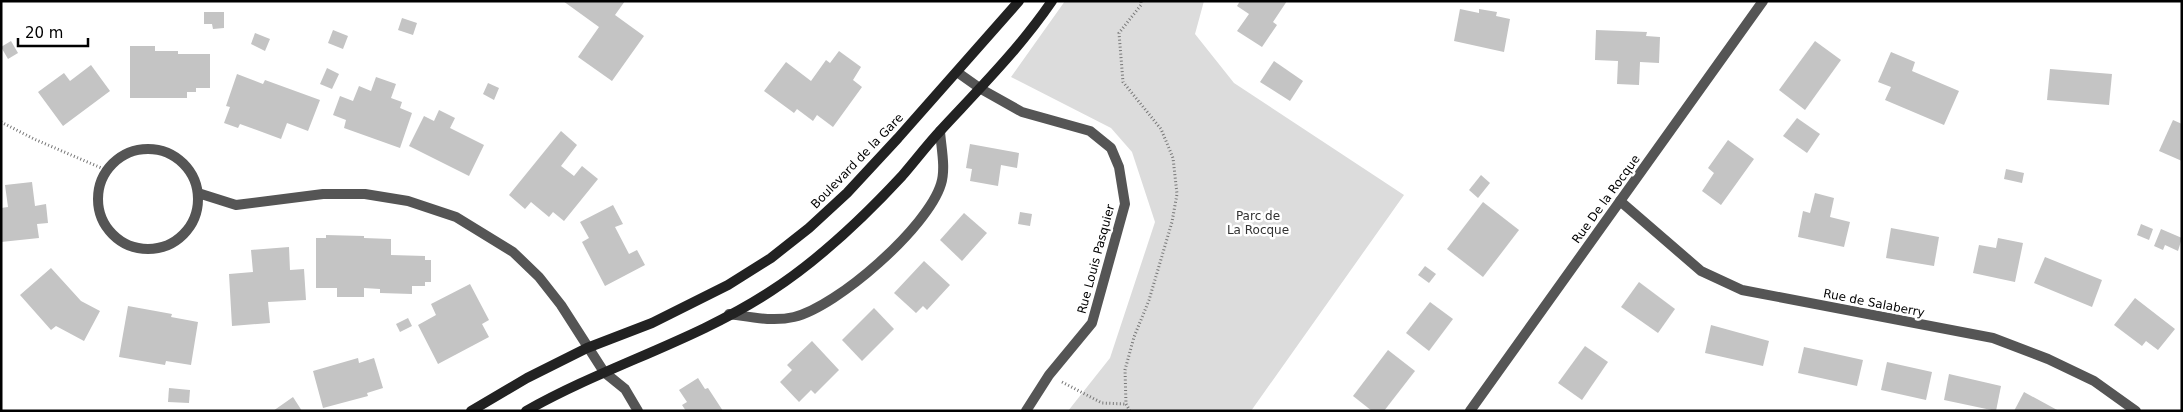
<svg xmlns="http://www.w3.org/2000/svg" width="2183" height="412" font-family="'DejaVu Sans',sans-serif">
<rect width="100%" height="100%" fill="#fff"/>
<!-- green -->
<path fill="#dcdcdc" d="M1065,1h139l-9,33 39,49 170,112 -153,216h-183l42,-53 45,-136 -23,-70 -21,-24 -100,-51z"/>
<!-- building -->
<g fill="#c4c4c4">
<path d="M563,1h62l-10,14 29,21 -32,45 -34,-24 21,-30z"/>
<path d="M1240,1h47l-14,21 4,3 -15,22 -25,-16 12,-17 -12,-8z"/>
<path d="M1460,9l19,4v-4l18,3 -1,4 14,3 -6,33 -50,-11z"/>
<path d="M204,12h20v16l-11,1 -1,-5h-8z"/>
<path d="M402,18l15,5 -4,12 -15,-5z"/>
<path d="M333,30l15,6 -5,13 -15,-6z"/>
<path d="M1596,30l51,2 -1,4 14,1 -1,26 -19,-1 -1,23 -22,-1 1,-23 -23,-1z"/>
<path d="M255,33l15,6 -5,12 -14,-7z"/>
<path d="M11,41l7,12 -10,6 -7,-12z"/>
<path d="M1815,41l26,19 -36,50 -26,-20z"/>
<path d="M130,46h25v5h23v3h32v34h-14v4h-9v6h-57z"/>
<path d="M839,51l22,16 -8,13 9,7 -29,40 -16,-12 -4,6 -16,-12 -3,4 -30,-22 22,-29 25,19 15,-21 4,3z"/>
<path d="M1891,52l24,10 -3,9 47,20 -15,34 -59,-25 6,-13 -13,-5z"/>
<path d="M1274,61l29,20 -13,20 -30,-19z"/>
<path d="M91,65l19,26 -47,35 -25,-34 26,-19 6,8z"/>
<path d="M327,68l12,6 -7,15 -12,-5z"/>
<path d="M2050,69l62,5 -3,31 -62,-5z"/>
<path d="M237,74l26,10 2,-4 55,20 -12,31 -21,-8 -6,16 -41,-15 -2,4 -14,-5 6,-16 -4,-1z"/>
<path d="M376,77l20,7 -5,14 11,4 -2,6 12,5 -12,35 -56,-20 2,-8 -13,-5 7,-19 13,5 6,-15 12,5z"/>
<path d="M488,83l11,5 -5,12 -11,-6z"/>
<path d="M439,110l16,8 -5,10 34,17 -15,31 -60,-30 15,-30 10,5z"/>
<path d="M1797,118l23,16 -13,19 -24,-17z"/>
<path d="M2173,120l9,4v37l-23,-10z"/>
<path d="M561,131l16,14 -16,21 13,10 8,-10 16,13 -34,42 -11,-9 -4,5 -18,-15 -6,7 -16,-14z"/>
<path d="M1728,140l26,19 -33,46 -19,-14 12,-18 -6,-5z"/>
<path d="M970,144l49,9 -2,15 -16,-3 -3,21 -28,-5 2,-12 -6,-1z"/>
<path d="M2006,169l18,4 -2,10 -18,-4z"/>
<path d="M1481,175l9,8 -12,15 -9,-8z"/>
<path d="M32,182l3,24 11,-2 2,19 -11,1 2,14 -38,4v-34l7,-1 -3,-22z"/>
<path d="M1815,193l19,5 -4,19 20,5 -6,25 -46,-10 5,-26 7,2z"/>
<path d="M1483,202l36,28 -36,47 -36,-28z"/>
<path d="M613,205l10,19 -8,3 14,27 8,-4 8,15 -40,21 -23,-44 7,-4 -9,-16z"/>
<path d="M1020,212l12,2 -2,12 -12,-2z"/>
<path d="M964,213l23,20 -25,28 -22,-21z"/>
<path d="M2141,224l12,5 -4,11 -12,-5z"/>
<path d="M1891,228l48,9 -5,29 -48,-8z"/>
<path d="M2161,229l21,9 -4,13 -13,-6 -2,5 -9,-4z"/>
<path d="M326,235l38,1v2l27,1v16l34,1v4h6v22h-6v4h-13v8l-32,-1v-4l-16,-1v9h-27v-9h-21v-50h10z"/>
<path d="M1998,238l25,5 -8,39 -42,-9 6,-28 17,3z"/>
<path d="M289,247l1,23 14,-1 2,31 -38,2 2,21 -38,3 -3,-52 24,-2 -2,-22z"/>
<path d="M2045,257l57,23 -10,27 -58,-24z"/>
<path d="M924,261l26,24 -23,25 -4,-4 -7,7 -22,-20z"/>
<path d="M1425,266l11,8 -7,9 -11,-8z"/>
<path d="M51,268l30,33 19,10 -16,30 -28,-15 -5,4 -31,-35z"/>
<path d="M1639,282l36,27 -17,24 -37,-26z"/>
<path d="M470,284l19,36 -7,4 7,13 -51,27 -20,-39 18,-10 -5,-11z"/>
<path d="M2135,298l40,31 -17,21 -12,-9 -4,5 -28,-21z"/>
<path d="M1430,302l23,17 -24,32 -23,-18z"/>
<path d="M128,306l44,8 -1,3 27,5 -7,43 -25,-4 -1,4 -46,-8z"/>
<path d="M874,308l20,21 -32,32 -20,-21z"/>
<path d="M408,318l4,8 -12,6 -4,-8z"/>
<path d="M1711,325l58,16 -6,25 -58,-13z"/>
<path d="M812,341l27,29 -24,24 -4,-4 -12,12 -19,-20 12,-12 -5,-5z"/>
<path d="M1585,346l23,16 -26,38 -24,-17z"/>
<path d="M1804,347l59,13 -6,26 -59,-13z"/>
<path d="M1388,350l27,21 -31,40h-12l-19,-15z"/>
<path d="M358,358l1,5 15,-5 9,30 -16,5 1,3 -45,12 -10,-37z"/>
<path d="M1887,362l45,10 -6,28 -45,-10z"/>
<path d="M1949,374l52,12 -5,25 -52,-11z"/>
<path d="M698,378l7,11 3,-1 15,23h-37l-4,-6 5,-3 -8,-12z"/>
<path d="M169,388l21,2 -1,13 -21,-1z"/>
<path d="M2024,392l35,19h-45z"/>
<path d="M293,397l9,14h-29z"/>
</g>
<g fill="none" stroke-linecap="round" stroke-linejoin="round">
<!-- path -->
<g stroke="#777" stroke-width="3" stroke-dasharray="1 2.5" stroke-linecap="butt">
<path d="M1,122l33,17 72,31"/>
<path d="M1062,382l40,21 24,1"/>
<path d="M1130,411l-4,-7 -1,-34 9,-33 15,-37 23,-78 5,-28 -4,-36 -12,-29 -38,-47 -4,-49 22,-28v-4"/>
</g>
<!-- street -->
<g stroke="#555" stroke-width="10">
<path d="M957,72l24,17 41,23 68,19 21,17 8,19 6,37 -33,119 -43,52 -23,36"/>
<circle cx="148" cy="199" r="50"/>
<path d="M198,193l38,12 87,-11h42l43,7 48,16 57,35 26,25 22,28 43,67 21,17 13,22"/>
<path d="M1620,201l81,70 41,19 251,48 55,21 46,22 42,30"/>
<path d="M729,314c22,3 44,8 65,3 43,-10 134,-90 147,-133 5,-16 0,-37 -1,-53"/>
<path d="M1470,411l293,-410"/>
</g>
<!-- secondary -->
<g stroke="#222" stroke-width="10">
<path d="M471,411l56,-33 60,-30 65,-25 76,-38 43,-27 38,-30 38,-35 51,-55 121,-137"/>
<path d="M526,411c79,-45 169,-70 245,-120 48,-31 92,-73 131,-115 13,-15 25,-31 39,-46 38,-41 79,-82 111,-129"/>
</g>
</g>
<g text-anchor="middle" stroke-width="5" stroke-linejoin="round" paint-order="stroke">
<!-- street labels -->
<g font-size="12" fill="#000" stroke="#fff">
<text transform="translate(857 161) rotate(-46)" y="4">Boulevard de la Gare</text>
<text transform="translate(1606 199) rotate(-54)" y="4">Rue De la Rocque</text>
<text transform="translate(1096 259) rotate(-75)" y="4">Rue Louis Pasquier</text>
<text transform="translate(1874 303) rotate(11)" y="4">Rue de Salaberry</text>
</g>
<!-- park labels -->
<g font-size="12" fill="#333" stroke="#fff">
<text x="1258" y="220">Parc de<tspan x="1258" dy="14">La Rocque</tspan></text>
</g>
</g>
<!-- border -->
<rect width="2183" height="412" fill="none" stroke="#000000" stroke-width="5"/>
<!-- scale -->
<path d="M18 38v8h70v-8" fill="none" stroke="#000000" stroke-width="2.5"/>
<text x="25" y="38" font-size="15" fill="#000000" stroke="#ffffff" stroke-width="4" paint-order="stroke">20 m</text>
</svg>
